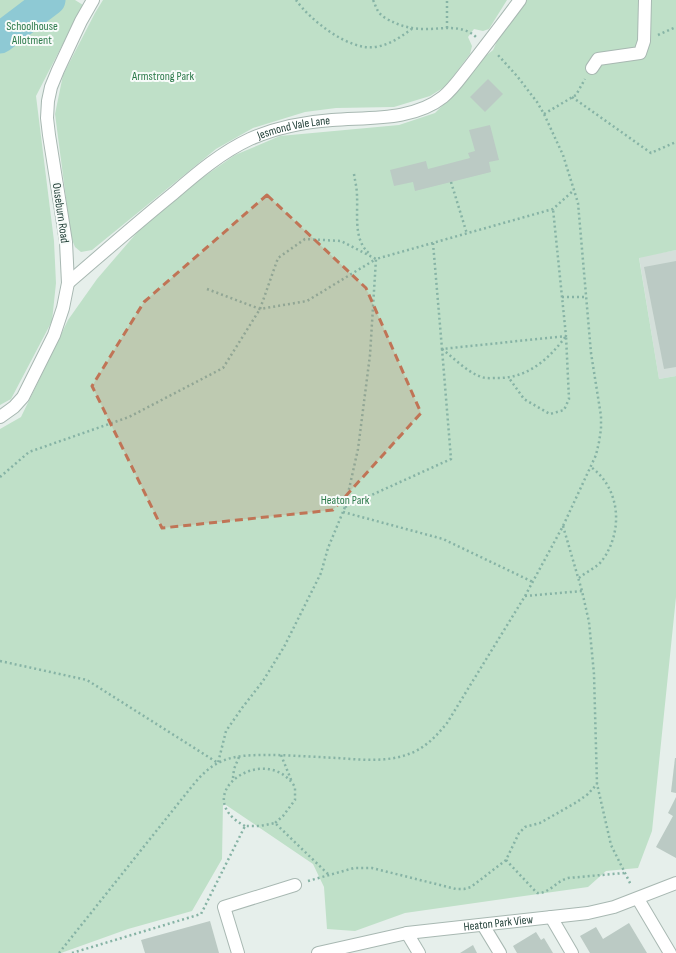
<svg xmlns="http://www.w3.org/2000/svg" width="676" height="953" font-family="'Sofia Sans Condensed',sans-serif">
<rect width="100%" height="100%" fill="#e6efeb"/>
<!-- built -->
<path fill="#d4dfda" d="M676,250v126l-17,3 -20,-122z"/>
<!-- green -->
<g fill="#bfe0c8">
<path d="M0,0h75l8,5 -47,91 18,145 2,42 -4,38 -41,78 -11,6z"/>
<path d="M103,0h404l-18,29 -6,2 -9,-2 -6,8 4,9 -2,8 -24,32 -16,10 -36,11 -58,1 -31,4 -52,16 -37,21 -124,101 -11,2 -6,-5 -4,-10 -16,-123 8,-39 32,-62z"/>
<path d="M527,0h149v250l-37,8 20,121 17,-3v221l-24,234 -14,37 -32,3 -18,16 -183,26 -50,18 -28,-2 -3,-42 -11,-23 -90,-61 -1,56 -30,52 -64,18 -67,24h-61v-524l21,-12 47,-97 29,-41 43,-50 49,-42 46,-32 45,-19 119,-11 36,-12 20,-20 28,-35 10,-8 5,-11z"/>
</g>
<g fill="none" stroke-linecap="round" stroke-linejoin="round">
<!-- river -->
<path stroke="#8ec9d4" stroke-width="31" d="M0,38l50,-38"/>
</g>
<!-- building -->
<g fill="#bbcac4">
<path d="M488,79l15,15 -18,18 -15,-15z"/>
<path d="M490,125l9,35 -10,2 2,10 -76,19 -2,-9 -19,4 -4,-16 36,-9 2,8 42,-11 -2,-5 7,-2 -6,-21z"/>
<path d="M676,261v106l-12,2 -20,-102z"/>
<path d="M675,758h1v35l-5,-1z"/>
<path d="M676,797v61l-20,-11 17,-31 -5,-3z"/>
<path d="M210,921l9,32h-74l-4,-13z"/>
<path d="M629,923l18,30h-57l-10,-17 16,-9 7,12z"/>
<path d="M536,932l5,8 3,-2 9,15h-36l-4,-7z"/>
<path d="M473,945l4,8h-17z"/>
</g>
<g fill="none" stroke-linecap="round" stroke-linejoin="round">
<!-- minor casing -->
<g stroke="#a8b8b2" stroke-width="14">
<g id="minor">
<path d="M592,68l6,-9 42,-6 4,-12 1,-41"/>
<path id="s1" d="M68,283c35,-30 70,-61 106,-90 23,-20 48,-41 76,-54 25,-11 55,-17 82,-19 36,-3 81,1 111,-23 10,-8 18,-20 26,-30 17,-22 34,-44 51,-67"/>
<path d="M0,417l14,-10 9,-10 31,-62 9,-27 5,-25 -2,-41 -17,-107 -2,-17 1,-17 3,-14 7,-17 23,-49 12,-21"/>
<path d="M638,899l32,54"/>
<path d="M551,917l21,36"/>
<path d="M483,925l17,28"/>
<path d="M407,933l12,20"/>
<path d="M238,953l-14,-46 71,-22"/>
<path id="s2" d="M318,953l89,-20 181,-20 26,-6 62,-24"/>
</g>
</g>
<!-- path -->
<g stroke="#86b3a5" stroke-width="2.5" stroke-dasharray="2 3" stroke-linecap="butt">
<path d="M296,0c14,20 53,51 79,47 15,-2 27,-11 38,-19"/>
<path d="M373,0c2,4 3,8 5,11 3,5 10,9 15,11 10,5 21,7 33,7 18,0 36,-5 50,8"/>
<path d="M447,28v-28"/>
<path d="M658,35l18,-8"/>
<path d="M572,97l79,56 25,-11"/>
<path d="M544,114l32,-19 9,-16"/>
<path d="M354,174c1,7 3,14 3,22 1,18 -4,45 13,58"/>
<path d="M451,182l16,52"/>
<path d="M433,243l9,106 124,-13 -13,-127"/>
<path d="M207,289l53,20 47,-8 69,-42"/>
<path d="M562,297h24"/>
<path d="M442,349c12,9 24,22 37,27 6,3 13,2 19,2 30,0 51,-19 68,-42l3,63 -5,11 -14,4 -26,-15 -15,-21"/>
<path d="M0,477l29,-25 100,-35 94,-49 37,-59 18,-51 27,-19 36,2 35,18"/>
<path d="M345,507l106,-48 -9,-110"/>
<path d="M343,512l100,27 90,43"/>
<path d="M563,526l19,65 7,31 5,52 3,110 14,61 20,40"/>
<path d="M579,578c6,-5 14,-9 20,-14 4,-4 7,-9 9,-13 15,-29 9,-65 -17,-84"/>
<path d="M525,596l57,-5"/>
<path d="M0,661l87,19 131,83 8,-32 16,-23 21,-27 21,-34 37,-74 7,-25 17,-41 13,-58 12,-94 6,-96 177,-50 21,-19"/>
<path d="M281,755l11,27"/>
<path d="M233,778l1,-9 5,-12"/>
<path d="M245,826c-59,-31 21,-86 50,-39v13l-12,16 -8,7"/>
<path d="M506,860l31,33c12,1 19,-12 31,-15l56,-5"/>
<path d="M308,881l46,-13h18l84,21h8l7,-2 35,-27 13,-27 6,-6 15,-4 37,-21 11,-8 9,-10"/>
<path d="M59,953l130,-163c8,-10 17,-21 29,-27 15,-8 33,-8 50,-8 23,0 47,2 70,3 26,2 53,5 78,-7 13,-7 22,-17 31,-28l78,-127 38,-70 33,-71 3,-13 2,-13v-13l-10,-63 -13,-150 -15,-48 -19,-41 -7,-12 -20,-26 -20,-22"/>
<path d="M72,953l129,-39 44,-88h15l15,-3 54,52"/>
</g>
<!-- minor -->
<use href="#minor" stroke="#fff" stroke-width="12"/>
</g>
<!-- marked area -->
<path fill="#c07456" fill-opacity="0.2" stroke="#c07456" stroke-width="3" stroke-dasharray="8 5" stroke-linejoin="round" d="M267,195l99,93 55,125 -88,97 -171,18 -70,-142 52,-84z"/>
<g text-anchor="middle" stroke-width="4" stroke-linejoin="round" paint-order="stroke">
<!-- park labels -->
<g font-size="12" fill="#2d7a4b" stroke="#f7fbf9">
<text x="32" y="30">Schoolhouse<tspan x="32" dy="14">Allotment</tspan></text>
<text x="163" y="80">Armstrong Park</text>
<text x="345" y="504">Heaton Park</text>
</g>
<!-- street labels -->
<g font-size="12" fill="#24423a" stroke="#f7fbf9">
<text dy="4" stroke="none"><textPath href="#s1" startOffset="278">Jesmond Vale Lane</textPath></text>
<text transform="translate(61 213) rotate(82)" y="4">Ouseburn Road</text>
<text dy="4" stroke="none"><textPath href="#s2" startOffset="183">Heaton Park View</textPath></text>
</g>
</g>
</svg>
